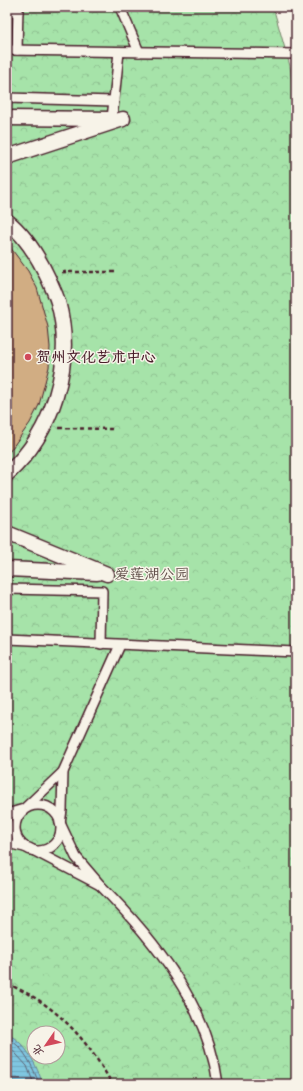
<svg xmlns="http://www.w3.org/2000/svg" width="303" height="1091" font-family="'Architects Daughter','LXGW WenKai TC',sans-serif">
<defs>
<pattern id="forest-crowns" width="20" height="18" patternUnits="userSpaceOnUse"><rect width="20" height="18" fill="#a6e3a9"/><path d="M2 6a3 3 0 1 1 6 0M12 15a3 3 0 1 1 6 0" fill="none" stroke="#90c292"/></pattern>
<pattern id="water-rules" width="6" height="5" patternUnits="userSpaceOnUse"><rect width="6" height="5" fill="#7fc6e0"/><path d="M0 2.5h6" fill="none" stroke="#6faac0"/></pattern>
<filter id="shadow"><feDropShadow dx="-3.5" dy="3.5" stdDeviation="0" flood-color="#0004"/></filter>
</defs>
<rect width="100%" height="100%" fill="#f7f3e8"/>
<filter id="ink" filterUnits="userSpaceOnUse"><feTurbulence type="fractalNoise" baseFrequency=".025" numOctaves="2"/><feDisplacementMap in="SourceGraphic" scale="8" xChannelSelector="R" yChannelSelector="G"/><feConvolveMatrix kernelMatrix="1 2 1 2 8 2 1 2 1" color-interpolation-filters="sRGB"/></filter>
<g filter="url(#ink)">
<!-- forest -->
<path fill="url(#forest-crowns)" stroke="#78816a" fill-rule="evenodd" d="M7,7h266l17,59 6,48v970h-289zM34,1033h24v24h-24z"/>
<!-- water -->
<path fill="url(#water-rules)" stroke="#6a8398" d="M7,1034c20,9 29,31 36,50h-36z"/>
<g fill="none" stroke-linecap="round" stroke-linejoin="round">
<!-- shore -->
<g stroke="#5f6273" stroke-width="1">
<path d="M7,1038c17,8 26,29 32,46"/>
<path d="M7,1044l20,22 7,18"/>
</g>
</g>
<!-- building -->
<path fill="#d1ad83" stroke="#4a1f2b" filter="url(#shadow)" d="M7,243l21,28 9,17 11,39 2,20 -1,20 -10,38 -9,18 -23,32z"/>
<g fill="none" stroke-linecap="round" stroke-linejoin="round">
<!-- service casing -->
<g stroke="#4a1f2b" stroke-width="12">
<g id="service">
<path d="M120,7l19,45"/>
<path d="M7,11l11,1"/>
<path d="M7,50l289,4"/>
<path d="M17,50l1,-43"/>
<path d="M7,98l107,3"/>
<path d="M112,119l7,-67"/>
<path d="M7,589l95,2 -1,53"/>
<path d="M7,639l289,13"/>
<circle cx="38" cy="828" r="23"/>
<path d="M7,814l17,-5 39,-37"/>
<path d="M7,843l22,5 71,37 -24,-28 -16,-34 2,-13 1,-38 57,-127"/>
<path d="M100,885c54,54 108,121 118,199"/>
</g>
</g>
<!-- pedestrian casing -->
<g stroke="#4a1f2b" stroke-width="17">
<g id="pedestrian">
<path d="M7,118l104,1"/>
<path d="M7,157l116,-38"/>
<path d="M7,221c19,15 32,37 42,59 3,7 7,15 9,22 17,61 -5,131 -51,172"/>
<path d="M7,533l100,41"/>
<path d="M7,569l90,4"/>
</g>
</g>
<!-- path -->
<g stroke="#4a1f2b" stroke-width="2.5" stroke-dasharray="4 3" stroke-linecap="butt">
<path d="M62,272h56"/>
<path d="M59,428l53,1"/>
<path d="M7,984c47,18 81,56 105,100"/>
</g>
<!-- service -->
<use href="#service" stroke="#f7f3e8" stroke-width="9"/>
<!-- pedestrian -->
<use href="#pedestrian" stroke="#f7f3e8" stroke-width="14"/>
</g>
</g>
<!-- markers -->
<circle fill="#d1495b" stroke="#f7f3e8" stroke-width="1.5" cx="28" cy="357" r="4"/>
<g text-anchor="middle" stroke-width="3" stroke-linejoin="round" paint-order="stroke">
<!-- poi labels -->
<g font-size="15" font-weight="bold" fill="#4a1f2b" stroke="#f7f3e8" text-anchor="start">
<text x="36" y="362">贺州文化艺术中心</text>
</g>
<!-- park labels -->
<g font-size="15" fill="#61504a" stroke="#f7f3e8">
<text x="152" y="579">爱莲湖公园</text>
</g>
</g>
<!-- margin -->
<rect width="303" height="1091" fill="none" stroke="#f7f3e8" stroke-width="24"/>
<rect x="12" y="12" width="279" height="1067" fill="none" stroke="#4a1f2b" stroke-width="1.5" filter="url(#ink)"/>
<!-- north arrow -->
<g transform="translate(46 1045) rotate(236)"><circle r="19" fill="#f7f3e8" stroke="#b29e9c"/>
<path d="M0-3L7 15L0 10L-7 15Z" fill="#d1495b"/>
<text y="-6" font-size="11" font-weight="bold" text-anchor="middle" fill="#4a1f2b">北</text>
</g>
</svg>
